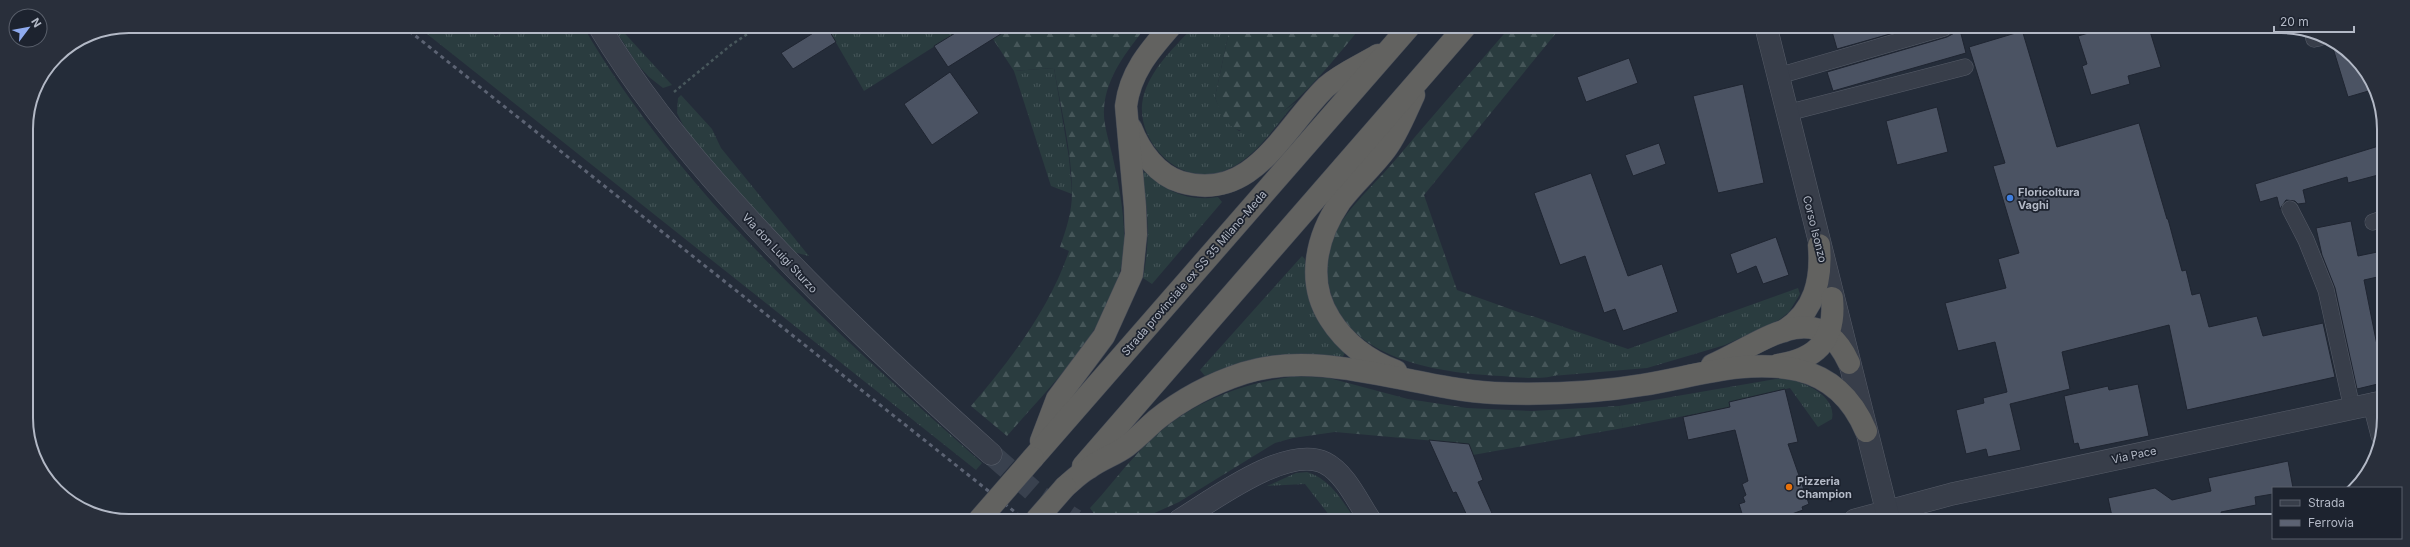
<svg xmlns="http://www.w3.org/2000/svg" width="2410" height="547" font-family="Inter,sans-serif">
<defs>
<pattern id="grass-tufts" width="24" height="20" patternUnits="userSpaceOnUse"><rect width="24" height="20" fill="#2a3c3f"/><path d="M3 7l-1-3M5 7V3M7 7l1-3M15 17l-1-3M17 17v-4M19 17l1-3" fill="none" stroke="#465659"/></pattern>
<pattern id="forest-firs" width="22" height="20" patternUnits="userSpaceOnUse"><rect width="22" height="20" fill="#2a3c3f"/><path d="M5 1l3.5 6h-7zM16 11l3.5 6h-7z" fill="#465659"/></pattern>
</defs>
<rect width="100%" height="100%" fill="#242c39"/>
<!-- grass -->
<g fill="url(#grass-tufts)">
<path d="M417,26h66l13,10 15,-10h72c97,168 256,309 399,437l-6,7z"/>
<path d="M613,26h5l54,59 -9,3 -14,-11 -12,-13z"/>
<path d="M827,27h138l-101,64z"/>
<path d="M1193,27h37l-15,70c5,14 11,26 24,34l39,-16 18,-13c-22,25 -42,59 -75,70 -42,15 -87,-32 -78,-74 7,-29 31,-50 50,-71z"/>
<path d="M1054,68l15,90 3,36 -21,-8 -37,-115z"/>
<path d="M681,95l31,34 9,19 88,108 -16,-4 -50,-54 -57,-67 -9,-18 1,-15z"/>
<path d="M1145,172c22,20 43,30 73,25l4,5 -70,82 -9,-6c7,-36 6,-69 -2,-104z"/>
<path d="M1302,256l3,3c-1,40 13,67 40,94l-3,5c-50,-10 -90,-1 -137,18l-5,-6z"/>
<path d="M1798,288l2,6 -11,18 -10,8 -54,25 -78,23 -95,8 8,-2 -11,-52 79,27z"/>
<path d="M1781,378c19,2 56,16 51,41l-14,8 -28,-39 -61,14 1,5 -107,21 -4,-22z"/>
<path d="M1307,472c23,7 36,29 48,48h-22l-28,-36 -38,2 29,-13z"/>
</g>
<!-- forest -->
<g fill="url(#forest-firs)">
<path d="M985,27h161c-19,24 -40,50 -42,82 -1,15 5,31 8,45 7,29 15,71 11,102 -9,69 -72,129 -116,180l-36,-30c39,-45 79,-98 98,-155l-9,-4c6,-17 12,-35 12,-54 0,-41 -11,-84 -18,-125l-40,3z"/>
<path d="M1230,27h131c-20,24 -88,113 -122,103 -13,-3 -20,-21 -24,-33z"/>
<path d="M1510,27h51l-137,168 33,95c21,8 43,15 64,23 9,3 21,5 29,10 12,8 23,22 21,38 -2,6 -6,11 -12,13 -16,7 -40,3 -57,2 -68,-3 -168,-18 -175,-103 -1,-11 1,-24 5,-34 12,-28 39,-51 59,-74 39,-46 79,-92 119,-138z"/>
<path d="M1297,376l32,2 79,21 59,9 65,3 87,-5 4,22 -150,27 -4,-11 -134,-12 -42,6 -18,5 -96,59 -40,18h-34l-11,-6 -4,-6c16,-17 30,-36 46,-53 43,-48 98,-71 161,-79z"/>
</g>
<!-- building -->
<g fill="#4b5363" stroke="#1f2531">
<path d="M823,27h4l9,15 -43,27 -12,-16z"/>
<path d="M965,27h47l-64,40 -14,-21z"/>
<path d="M1831,28h80l-74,21z"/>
<path d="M2106,28h43l12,39 -33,9 2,8 -39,11 -9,-29 5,-2 -9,-28z"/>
<path d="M1960,30l6,23 -133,38 -6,-19 120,-35z"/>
<path d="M2019,32l4,1 34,114 82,-24 28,96h1l14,52 4,-1 6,25 8,-2 9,34 48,-11 6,20 60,-13 12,54 -148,33 -18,-85 -107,27 8,37 -60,15 11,46 -33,7 -2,-8 -20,5 -10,-44 28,-7 -1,-5 24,-6 -12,-50 -37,9 -13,-48 61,-15 -8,-29 21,-6 -26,-87 12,-3 -36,-116z"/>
<path d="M2332,45l22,11 18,34 -24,7z"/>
<path d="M1629,58l9,25 -52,19 -9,-25z"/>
<path d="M950,72l29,41 -47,32 -28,-41z"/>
<path d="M1743,84l21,99 -46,10 -25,-97z"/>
<path d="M1937,107l11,45 -51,13 -11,-44z"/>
<path d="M1659,143l7,21 -33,12 -8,-21z"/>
<path d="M2382,145v29l-34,9 -1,-6 -44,13 3,13 -8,1 -3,-3 -9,-1 -6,9 -3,-12 -17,5 -5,-18z"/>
<path d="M1591,173l37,103 34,-12 16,48 -55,19 -8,-22 -11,4 -19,-57 -25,9 -26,-72z"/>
<path d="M2351,221l7,35 24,-5v25l-18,4 18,90v13l-25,6 -22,-101 -13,-33 -6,-27z"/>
<path d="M1776,237l13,38 -26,9 -7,-18 -19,8 -7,-20z"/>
<path d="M2138,384l11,52 -69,14 -2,-7 -4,1 -10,-48 44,-10 1,4z"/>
<path d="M1785,389l13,53 -10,2 21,60 -7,3 1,3 -28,10h-31l-5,-16 6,-2 -2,-5 3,-2 -4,-11 6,-3 -13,-51 -47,10 -5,-23 47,-10 -1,-5z"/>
<path d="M1429,440l40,4 14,36 -5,2 17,38h-26l-13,-28 -3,1z"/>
<path d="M2288,461l5,27h-20v6l-18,3 1,8 -35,7 2,9h-110l-5,-23 47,-10 17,12 39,-9 -3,-13z"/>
</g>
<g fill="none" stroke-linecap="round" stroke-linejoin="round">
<!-- minor-tunnel -->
<path stroke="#39414e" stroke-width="22" stroke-dasharray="22 11" stroke-linecap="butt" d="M991,454l48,42 36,24"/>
<!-- service casing -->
<g stroke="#565c68" stroke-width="17">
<g id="service">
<path d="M2313,34l1,5 5,-1"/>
<path d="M1778,76l166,-48"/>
<path d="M1787,113l178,-46"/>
<path d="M2290,209l16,31 20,50 26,118"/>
<path d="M2373,222l9,-3"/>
</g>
</g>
<!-- minor casing -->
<g stroke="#565c68" stroke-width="23">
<g id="minor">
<path d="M599,26c39,65 85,122 136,178 80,89 167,170 256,250"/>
<path d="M2374,404l8,31"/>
<path d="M1180,520c33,-20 107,-76 145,-57 20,10 33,39 45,57"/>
<path d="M1855,520l97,-26 430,-92"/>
</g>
</g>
<!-- tertiary casing -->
<g stroke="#565c68" stroke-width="23">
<path id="tertiary" d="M1766,27l123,493"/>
</g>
<!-- trunk casing -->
<g stroke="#434955" stroke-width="23">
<g id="trunk">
<path d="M1131,128c9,23 26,47 50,54 72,21 102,-53 145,-95 16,-14 34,-21 52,-32"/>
<path d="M1784,331c31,-20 38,-51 35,-86"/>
<path d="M1712,365c49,-21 105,-72 137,-2"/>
<path d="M1778,365c40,-6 58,-26 54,-67"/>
<path d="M1396,371c-27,-10 -51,-28 -66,-52 -24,-37 -14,-82 10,-117 14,-19 32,-34 46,-53 12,-16 19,-35 28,-54"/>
<path d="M1041,441l16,-42 47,-63 28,-62 4,-40 -1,-27 -9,-101c4,-33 23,-55 44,-79"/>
<path d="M1033,458l376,-431"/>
<path d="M1083,466l382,-439"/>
<path d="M1065,487c8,-7 15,-14 24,-19 12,-9 26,-13 38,-22 10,-8 19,-17 29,-26 26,-21 57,-37 88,-47 80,-25 169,16 250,20 50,2 100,0 148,-8 51,-8 104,-27 156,-15 34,8 55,30 68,61"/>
</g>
</g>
<!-- path -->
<path stroke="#48575c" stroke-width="2.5" stroke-dasharray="3 3" stroke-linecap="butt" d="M674,92l57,-47 27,-18"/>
<!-- service -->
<use href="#service" stroke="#383e4a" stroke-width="16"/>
<!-- minor -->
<use href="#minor" stroke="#383e4a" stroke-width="22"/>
<!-- tertiary -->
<use href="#tertiary" stroke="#383e4a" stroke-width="22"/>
<!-- trunk -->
<use href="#trunk" stroke="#626260" stroke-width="22"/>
<!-- rail -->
<path stroke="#5c6373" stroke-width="3" stroke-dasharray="4 4" stroke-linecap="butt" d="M403,26l622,494"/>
<!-- trunk-bridge casing -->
<g stroke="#434955" stroke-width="23" stroke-linecap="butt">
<g id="trunk-bridge">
<path d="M979,520l54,-62"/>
<path d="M1036,520l29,-33"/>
</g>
</g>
<!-- trunk-bridge -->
<use href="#trunk-bridge" stroke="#626260" stroke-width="22"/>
</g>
<!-- markers -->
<circle fill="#3f7fe0" stroke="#1d232f" stroke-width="1.5" cx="2010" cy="198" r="4"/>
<circle fill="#e8710a" stroke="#1d232f" stroke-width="1.5" cx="1789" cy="487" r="4"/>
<g text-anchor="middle" stroke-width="3.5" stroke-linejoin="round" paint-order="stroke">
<!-- poi labels -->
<g font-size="11" font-weight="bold" fill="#b3b9c6" stroke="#1d232f" text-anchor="start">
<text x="2018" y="196">Floricoltura<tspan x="2018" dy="13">Vaghi</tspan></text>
<text x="1797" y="485">Pizzeria<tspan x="1797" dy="13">Champion</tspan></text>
</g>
<!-- street labels -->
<g font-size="11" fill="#b3b9c6" stroke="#1d232f">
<text transform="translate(1815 229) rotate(76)" y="4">Corso Isonzo</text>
<text transform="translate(780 253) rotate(47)" y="4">Via don Luigi Sturzo</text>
<text transform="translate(1194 273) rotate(-49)" y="4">Strada provinciale ex SS 35 Milano-Meda</text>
<text transform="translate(2134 455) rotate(-12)" y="4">Via Pace</text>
</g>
</g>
<!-- crop -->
<path d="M0 0H2410V547H0ZM129 33H2281A96 96 0 0 1 2377 129V418A96 96 0 0 1 2281 514H129A96 96 0 0 1 33 418V129A96 96 0 0 1 129 33Z" fill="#292f3b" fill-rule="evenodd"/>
<path fill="none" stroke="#b3b9c6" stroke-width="2" d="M129 33H2281A96 96 0 0 1 2377 129V418A96 96 0 0 1 2281 514H129A96 96 0 0 1 33 418V129A96 96 0 0 1 129 33Z"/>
<!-- legend -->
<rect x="2272" y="487" width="130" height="52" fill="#1d232f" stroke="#595f6b"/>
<rect x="2280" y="500" width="20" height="6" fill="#383e4a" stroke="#595f6b"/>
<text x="2308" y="507" font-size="12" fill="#b3b9c6">Strada</text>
<rect x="2280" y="520" width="20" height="6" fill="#5c6373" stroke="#595f6b"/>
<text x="2308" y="527" font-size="12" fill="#b3b9c6">Ferrovia</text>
<!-- north arrow -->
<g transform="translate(28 28) rotate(58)"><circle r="19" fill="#1d232f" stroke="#595f6b"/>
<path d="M0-3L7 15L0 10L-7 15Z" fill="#8fabef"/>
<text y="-6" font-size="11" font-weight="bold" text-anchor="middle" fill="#b3b9c6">N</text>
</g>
<!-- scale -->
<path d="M2274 26v6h80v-6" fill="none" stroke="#b3b9c6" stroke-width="2"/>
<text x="2280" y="26" font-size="12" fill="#b3b9c6" stroke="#1d232f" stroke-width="3" paint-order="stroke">20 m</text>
</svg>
